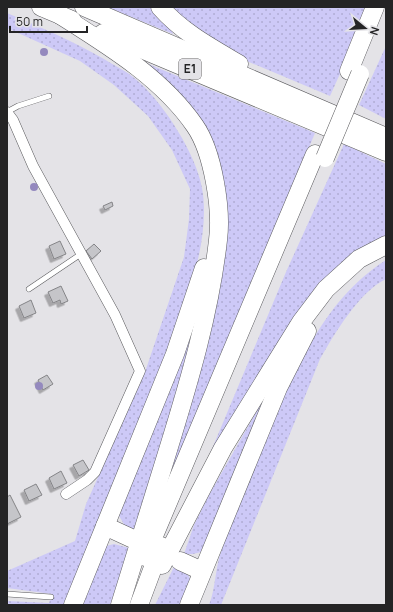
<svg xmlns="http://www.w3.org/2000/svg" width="393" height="612" font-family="Manrope,sans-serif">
<defs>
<pattern id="grass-dots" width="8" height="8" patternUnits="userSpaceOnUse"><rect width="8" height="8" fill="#cdc9f7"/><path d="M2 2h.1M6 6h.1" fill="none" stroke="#b0acd4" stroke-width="1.8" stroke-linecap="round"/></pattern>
<filter id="shadow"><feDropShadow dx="-3.5" dy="3.5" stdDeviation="0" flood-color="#0004"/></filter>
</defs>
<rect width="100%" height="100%" fill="#e4e3e7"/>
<!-- grass -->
<g fill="url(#grass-dots)">
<path d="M107,7h43c7,9 21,17 23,27z"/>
<path d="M170,7h200l-40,89 -100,-42z"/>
<path d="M7,13c33,14 66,28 97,46 13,8 26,14 36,24 25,23 56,71 62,105 13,69 -41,178 -67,244 -24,57 -46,116 -71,173l-57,-1v-3l42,2 3,-9 -45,-6v-17l68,-30 11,-37 58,-129 40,-118 5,-38 1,-30 -18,-39 -24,-34 -34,-31 -34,-24 -73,-33z"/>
<path d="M386,46v73l-27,-14z"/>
<path d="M141,61l174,72 -155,371 12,-40 49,-290z"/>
<path d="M344,144l42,20v76l-42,28 -158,243 100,-239z"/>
<path d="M386,260v19c-27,13 -51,54 -66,80l-99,246h-12c7,-18 6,-38 13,-56 12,-34 27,-68 41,-102 29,-69 57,-145 123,-187z"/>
<path d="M200,306l-28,112 -39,113 -8,-5 -7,-12z"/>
<path d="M270,388l-65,163 -12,3h-9l10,-29 15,-30z"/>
<path d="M114,544l15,4 -19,57h-29l25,-59z"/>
<path d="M175,565l11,7 7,11 -9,22h-29z"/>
</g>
<!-- building -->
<g fill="#c5c5c9" stroke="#848487" filter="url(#shadow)">
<path d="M112,202l1,4 -8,4 -2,-4z"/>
<path d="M60,241l6,13 -12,5 -5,-13z"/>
<path d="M94,244l7,7 -9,8 -6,-8z"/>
<path d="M61,286l7,15 -7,3 -1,-4 -7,3 -5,-11z"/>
<path d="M31,300l5,13 -12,5 -5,-12z"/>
<path d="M47,375l6,9 -10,6 -5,-10z"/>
<path d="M83,460l6,10 -10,6 -6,-11z"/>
<path d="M61,471l6,12 -13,6 -5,-11z"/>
<path d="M36,484l6,11 -13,6 -5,-11z"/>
<path d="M10,495l11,22 -14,7v-27z"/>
</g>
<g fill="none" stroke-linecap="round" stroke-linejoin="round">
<!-- lane casing -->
<g stroke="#5b5b5e" stroke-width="6">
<g id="lane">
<path d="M7,112l11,-6 31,-10"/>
<path d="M29,289l52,-35"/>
<path d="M7,594l44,3"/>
</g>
</g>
<!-- street casing -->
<g stroke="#5b5b5e" stroke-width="11">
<path id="street" d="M7,112l6,8 20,46 82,149 25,56 -45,101 -8,8 -21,14"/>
</g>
<!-- highway casing -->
<g stroke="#5b5b5e" stroke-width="19">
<g id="highway">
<path d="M41,7l31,13"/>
<path d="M84,7l302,130"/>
<path d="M160,7c22,25 50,40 79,57"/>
<path d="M60,15c49,31 102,63 135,111 18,26 27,83 23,114 -8,72 -29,142 -50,210 -16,52 -32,103 -48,155"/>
<path d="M103,33l283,119"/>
<path d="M349,71l26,-64"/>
<path d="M105,526l26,12"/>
<path d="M145,557l170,-403"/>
<path d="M180,561l22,10"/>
<path d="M162,565l61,-117 78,-126 25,-33 33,-30 27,-14"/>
<path d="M73,605l102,-251 29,-86"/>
<path d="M139,605l22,-59"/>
<path d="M189,605l89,-217 29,-57"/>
</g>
</g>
<!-- lane -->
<use href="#lane" stroke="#fff" stroke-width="5"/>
<!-- street -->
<use href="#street" stroke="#fff" stroke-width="10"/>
<!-- highway -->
<use href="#highway" stroke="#fff" stroke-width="18"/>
<!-- highway-bridge casing -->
<g stroke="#5b5b5e" stroke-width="19" stroke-linecap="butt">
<path id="highway-bridge" d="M325,158l35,-84"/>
</g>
<!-- highway-bridge -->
<use href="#highway-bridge" stroke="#fff" stroke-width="18"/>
</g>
<!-- trees -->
<g fill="#9489be">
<circle cx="44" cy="52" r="4"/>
<circle cx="34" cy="187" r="4"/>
<circle cx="39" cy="386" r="4"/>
</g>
<g text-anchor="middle" stroke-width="3.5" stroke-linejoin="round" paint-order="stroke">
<!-- shield labels -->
<rect fill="#e4e3e7" stroke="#5e5d5f" stroke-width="1" x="179" y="59" width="22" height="20" rx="3"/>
<g font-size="12" font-weight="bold" fill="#242425">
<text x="190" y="73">E1</text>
</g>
</g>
<!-- border -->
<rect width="393" height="612" fill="none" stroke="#242425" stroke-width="16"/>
<!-- north arrow -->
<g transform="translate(365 28) rotate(108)" stroke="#e4e3e7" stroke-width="3" paint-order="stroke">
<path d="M0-3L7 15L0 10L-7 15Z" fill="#242425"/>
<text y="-6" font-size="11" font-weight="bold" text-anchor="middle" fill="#242425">N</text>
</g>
<!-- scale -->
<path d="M10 26v6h77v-6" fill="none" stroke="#242425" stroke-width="2"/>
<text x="16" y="26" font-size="12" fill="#242425" stroke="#e4e3e7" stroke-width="3" paint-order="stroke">50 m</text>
</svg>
